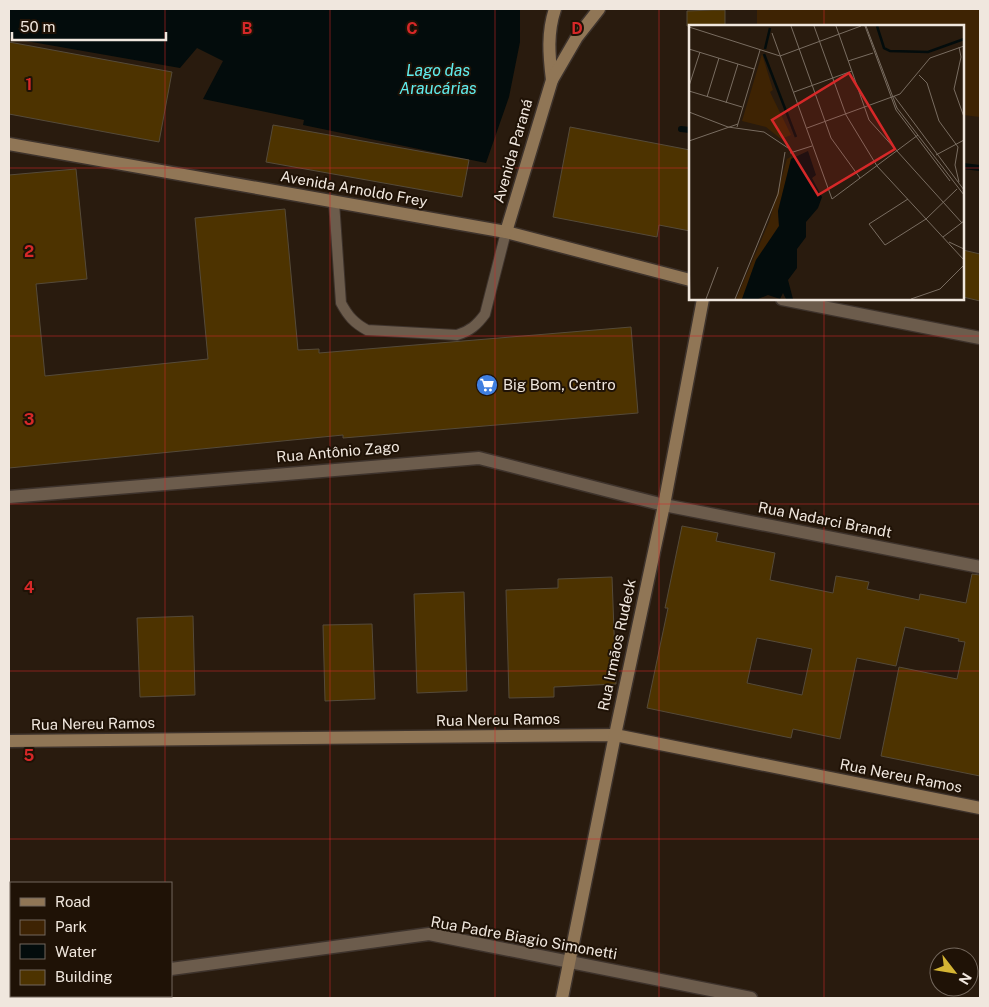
<svg xmlns="http://www.w3.org/2000/svg" width="989" height="1007" font-family="'Public Sans',sans-serif">
<rect width="100%" height="100%" fill="#291b0e"/>
<!-- green -->
<path fill="#3e2303" d="M757,9h223v108l-17,-2v-89h-206z"/>
<!-- water -->
<path fill="#030c0c" d="M9,9h511v33l-11,55 -23,66 -183,-38 1,-5 -101,-21 20,-38 -26,-13 -17,20 -171,-30z"/>
<g fill="none" stroke-linecap="round" stroke-linejoin="round">
<!-- stream -->
<g stroke="#030c0c" stroke-width="6">
<path d="M681,129l9,1"/>
<path d="M963,166l17,2"/>
</g>
</g>
<!-- building -->
<g fill="#4d3300" stroke="#554a39" fill-rule="evenodd">
<path d="M713,10h12v16h-38v-15z"/>
<path d="M9,42l163,30 -13,70 -150,-28z"/>
<path d="M273,125l196,35 -7,37 -196,-35z"/>
<path d="M570,127l120,23v81l-31,-6 -2,12 -104,-20z"/>
<path d="M76,169l11,110 -51,5 9,92 163,-17 -13,-141 90,-9 13,141 21,-1v4l312,-26 7,86 -295,25v-3l-334,33v-293z"/>
<path d="M963,250l17,4v47l-17,-4z"/>
<path d="M682,526l36,7 -2,8 59,12 -5,27 63,13 3,-17 33,6 -2,7 52,11 1,-6 46,9 6,-29 8,1v201l-99,-20 18,-89 58,12 8,-37 -7,-1 1,-2 -54,-12 -9,39 -39,-8 -17,81 -47,-10 -2,9 -144,-30 21,-100h-3zM757,638l55,11 -10,46 -55,-12z"/>
<path d="M612,577l4,107 -62,3v10l-45,1 -3,-108 52,-2v-9z"/>
<path d="M464,592l3,99 -50,2 -3,-99z"/>
<path d="M193,616l2,79 -55,2 -3,-79z"/>
<path d="M372,624l3,75 -50,2 -2,-76z"/>
</g>
<g fill="none" stroke-linecap="round" stroke-linejoin="round">
<!-- lane casing -->
<g stroke="#3e332c" stroke-width="12">
<path id="lane" d="M334,202l7,101c7,13 13,20 26,27l90,5c13,-4 20,-10 28,-21l21,-82"/>
</g>
<!-- street casing -->
<g stroke="#3e332c" stroke-width="15">
<g id="street">
<path d="M782,299l198,39"/>
<path d="M9,497l470,-39 185,47 316,62"/>
<path d="M171,969l258,-35 322,64"/>
<path d="M9,991l2,-1"/>
</g>
</g>
<!-- secondary casing -->
<g stroke="#3e332c" stroke-width="15">
<g id="secondary">
<path d="M552,80c-3,-25 -5,-47 3,-71"/>
<path d="M9,144l497,88 184,48"/>
<path d="M506,232l46,-152 25,-43 22,-28"/>
<path d="M9,741l606,-6 365,73"/>
<path d="M562,998l53,-263 49,-230 39,-206"/>
</g>
</g>
<!-- lane -->
<use href="#lane" stroke="#6c5c4c" stroke-width="10"/>
<!-- street -->
<use href="#street" stroke="#6c5c4c" stroke-width="12"/>
<!-- secondary -->
<use href="#secondary" stroke="#907656" stroke-width="12"/>
</g>
<!-- grid -->
<path fill="none" stroke="#d62828" stroke-width="1" stroke-opacity="0.55" d="M165,9v874M330,9v989M495,9v989M659,9v989M824,9v17M9,168h681M963,168h17M824,299v699M9,336h971M9,504h971M9,671h971M9,839h971M165,996v2"/>
<!-- icons -->
<defs>
<g id="supermarket-disc" transform="scale(1.125)"><circle r="9.5" fill="#3f7fe0" stroke="#1f1206"/><path d="M-6-5.5h2.5l.6 2H6L4.5 2H-2.5L-4.4-4H-6ZM-1.5 3.2a1.3 1.3 0 1 0 .1 0ZM3 3.2a1.3 1.3 0 1 0 .1 0Z" fill="#fff"/></g>
</defs>
<g fill-rule="evenodd">
<use href="#supermarket-disc" x="487" y="385"/>
</g>
<g text-anchor="middle" stroke-width="4" stroke-linejoin="round" paint-order="stroke">
<!-- street labels -->
<g font-size="15" fill="#f0e7de" stroke="#1f1206">
<text transform="translate(513 151) rotate(-74)" y="5">Avenida Paraná</text>
<text transform="translate(354 189) rotate(10)" y="5">Avenida Arnoldo Frey</text>
<text transform="translate(338 452) rotate(-5)" y="5">Rua Antônio Zago</text>
<text transform="translate(825 520) rotate(11)" y="5">Rua Nadarci Brandt</text>
<text transform="translate(617 645) rotate(-78)" y="5">Rua Irmãos Rudeck</text>
<text transform="translate(498 720) rotate(-1)" y="5">Rua Nereu Ramos</text>
<text transform="translate(93 724) rotate(-1)" y="5">Rua Nereu Ramos</text>
<text transform="translate(901 776) rotate(11)" y="5">Rua Nereu Ramos</text>
<text transform="translate(524 938) rotate(10)" y="5">Rua Padre Biagio Simonetti</text>
</g>
<!-- poi labels -->
<g font-size="15" fill="#f0e7de" stroke="#1f1206" text-anchor="start">
<text x="503" y="390">Big Bom, Centro</text>
</g>
<!-- water labels -->
<g font-size="16" font-style="italic" fill="#60edee" stroke="#1f1206">
<text x="438" y="76">Lago das<tspan x="438" dy="18">Araucárias</tspan></text>
</g>
</g>
<!-- overview -->
<g transform="translate(689 25)">
<rect width="275" height="275" fill="#291b0e"/>
<path d="M73,29l11,36 -3,2 21,43 -10,4 -15,-12 -24,-6zM103,131l-14,55 1,15 -23,34 -14,39h-6l33,-77 18,-63z" fill="#3e2303"/>
<path d="M119,126l8,24 -4,3 10,19 -4,11 -12,14v15l-9,12v19l-9,12 5,19h-7l-3,-6 -3,6 -12,-4 -10,4h-16l14,-39 23,-34 -1,-15 13,-52z" fill="#030c0c"/>
<path fill="none" stroke="#030c0c" stroke-width="2.5" d="M188,1l7,22 6,3 38,1 36,-13M76,24l5,-21M75,29l32,83"/>
<path fill="none" stroke="#796d61" stroke-width="1" d="M102,1l40,112 29,40M125,1l32,89 31,51 87,94M147,1l33,94 93,103M176,1l31,84 54,71M177,1l31,82 67,87M0,2l91,29 81,-30M83,8l60,166 86,-64M270,22l2,10 -7,32 10,28M0,24l65,20M159,36l25,-8M230,50l8,8 12,38 19,26 -3,18 4,17M0,61l11,-34M0,66l53,16M105,67l58,-21M205,71l70,94M18,72l12,-39M37,78l12,-39M0,87l39,15 36,5 24,16M48,102l23,-77M118,103l93,-34 30,-36 34,-12M0,116l49,-17M101,128l22,-7M247,130l28,-15M219,174l-39,25 16,21 41,-26 31,-30M254,212l21,-16M260,217l15,7M0,224l1,50M17,274l12,-32M46,274l43,-105 7,-42M222,274l29,-10 24,-24"/>
<path fill="#d62828" fill-opacity="0.15" stroke="#d62828" stroke-width="2.5" d="M160,48l46,76 -77,46 -46,-75z"/>
<rect width="275" height="275" fill="none" stroke="#f0e7de" stroke-width="2.5"/>
</g>
<g font-size="16" text-anchor="middle" font-weight="bold" fill="#d62828" stroke="#1f1206" stroke-width="4" stroke-linejoin="round" paint-order="stroke">
<text x="247" y="34">B</text>
<text x="412" y="34">C</text>
<text x="577" y="34">D</text>
<text x="29" y="90">1</text>
<text x="29" y="257">2</text>
<text x="29" y="425">3</text>
<text x="29" y="593">4</text>
<text x="29" y="761">5</text>
</g>
<!-- border -->
<rect width="989" height="1007" fill="none" stroke="#f0e7de" stroke-width="20"/>
<!-- legend -->
<rect x="10" y="882" width="162" height="115" fill="#1f1206" stroke="#73675c"/>
<rect x="20" y="898" width="25" height="8" fill="#907656" stroke="#73675c"/>
<text x="55" y="907" font-size="15" fill="#f0e7de">Road</text>
<rect x="20" y="920" width="25" height="15" fill="#3e2303" stroke="#73675c"/>
<text x="55" y="932" font-size="15" fill="#f0e7de">Park</text>
<rect x="20" y="944" width="25" height="15" fill="#030c0c" stroke="#73675c"/>
<text x="55" y="957" font-size="15" fill="#f0e7de">Water</text>
<rect x="20" y="970" width="25" height="15" fill="#4d3300" stroke="#73675c"/>
<text x="55" y="982" font-size="15" fill="#f0e7de">Building</text>
<!-- north arrow -->
<g transform="translate(954 972) rotate(121)"><circle r="24" fill="#1f1206" stroke="#73675c"/>
<path d="M0-4L9 19L0 12L-9 19Z" fill="#d5b534"/>
<text y="-8" font-size="14" font-weight="bold" text-anchor="middle" fill="#f0e7de">N</text>
</g>
<!-- scale -->
<path d="M12 32v8h154v-8" fill="none" stroke="#f0e7de" stroke-width="2.5"/>
<text x="20" y="32" font-size="15" fill="#f0e7de" stroke="#1f1206" stroke-width="4" paint-order="stroke">50 m</text>
</svg>
